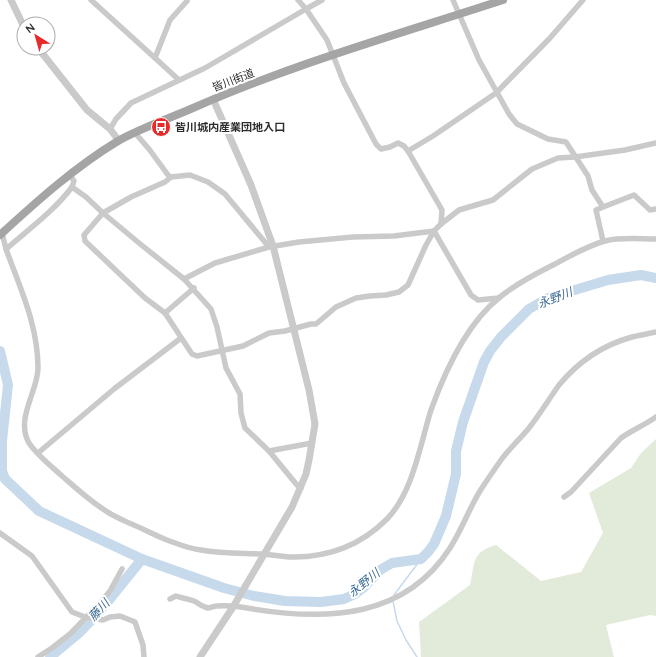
<svg xmlns="http://www.w3.org/2000/svg" width="656" height="657" font-family="Quicksand,'Noto Sans JP',sans-serif">
<rect width="100%" height="100%" fill="#fff"/>
<!-- green -->
<path fill="#e2ebda" d="M656,439v177l-6,-1 -44,10 8,32h-193l-2,-35 51,-37c5,-22 1,-33 26,-40l45,36 40,-9 22,-39 -14,-40 42,-25 10,-15z"/>
<g fill="none" stroke-linecap="round" stroke-linejoin="round">
<!-- stream -->
<g stroke="#c6daec" stroke-width="1.5">
<path d="M394,595l27,-36"/>
<path d="M393,601l4,20 9,19 11,17"/>
</g>
<!-- river -->
<g stroke="#c6daec" stroke-width="10">
<path d="M0,351l8,34 -6,56v30l3,8 34,32 103,48 82,29 30,8 31,5 36,1 23,-3 11,-5 9,-7 16,-17 12,-7 29,-4 7,-7 6,-8 12,-28 10,-42v-23l7,-29 21,-60 6,-11 11,-14 28,-28 19,-11 60,-18 33,-5 15,3"/>
<path d="M50,657l29,-24 21,-22 42,-52"/>
</g>
<!-- minor -->
<g stroke="#cacaca" stroke-width="5.5">
<path d="M91,0l64,58"/>
<path d="M322,0l-16,9 21,31 17,43 32,61 5,5 9,-2 8,-4 6,3 4,5 34,59 -1,14"/>
<path d="M453,0l26,60 30,54 8,10 31,15 18,3 22,34 4,14 11,17 -7,3 7,31"/>
<path d="M179,80l-24,-22 15,-38 17,-19"/>
<path d="M110,129l6,-10 15,-16 74,-35 101,-59 -8,-9"/>
<path d="M135,133l14,16 19,26 3,2"/>
<path d="M408,151l25,-15 63,-43 54,-55 33,-38"/>
<path d="M70,175l4,6 -2,6 14,10 17,16 36,30 45,36 27,30 6,18 9,41 14,26 1,19 4,15 24,23 43,-8"/>
<path d="M603,207l31,-12 16,15 6,-1"/>
<path d="M434,231l37,64 7,5 21,-2"/>
<path d="M2,233l4,16c23,-20 48,-38 66,-62"/>
<path d="M269,247l-44,-53 -17,-12 -18,-7 -19,2 -6,5 -34,15 -28,16 -19,22 1,6 60,57 20,15 27,41 5,2 46,-10 26,-13 16,-2 26,-7h5l20,-17 20,-9 14,-2 16,-1 13,-3 9,-7 18,-40 8,-14 7,-7 18,-14 34,-10 39,-31 26,-11 17,-1 50,-7 31,-7"/>
<path d="M6,249c14,39 32,76 32,119 0,23 -23,51 -9,75 8,12 22,23 33,33 14,12 28,25 44,35 7,5 15,8 23,12 13,5 25,12 38,17 11,4 22,9 34,10 21,4 41,3 62,4 9,1 17,2 26,3 37,1 71,-11 98,-38 26,-27 33,-74 44,-109 14,-39 36,-87 69,-113 16,-13 35,-23 53,-32 15,-8 36,-20 52,-24 15,-4 35,-2 51,-2"/>
<path d="M184,279l31,-16 54,-16 30,-5 54,-5 41,-1 40,-5"/>
<path d="M165,313l29,-25"/>
<path d="M269,451l28,34 4,3"/>
<path d="M38,453l76,-64 67,-51"/>
<path d="M564,497l7,-5 50,-54c11,-8 24,-13 35,-21"/>
<path d="M0,533l32,23 40,56 13,5 18,3 7,-3 10,-1 15,6 8,23 1,12"/>
<path d="M170,599l6,-3c6,2 12,3 18,5 4,2 9,6 14,7 2,0 6,-2 9,-2 11,-1 25,1 36,3 75,12 152,9 197,-61 12,-19 19,-39 30,-57 7,-11 14,-21 21,-31 8,-11 19,-21 28,-32 11,-14 20,-29 30,-43 19,-23 44,-40 73,-48 8,-2 16,-3 24,-5"/>
<path d="M38,657l14,-9 18,-14 30,-31 10,-12 12,-22"/>
</g>
<!-- tertiary -->
<g stroke="#cacaca" stroke-width="7">
<path d="M11,0l13,27"/>
<path d="M38,48l49,62 23,19 9,12"/>
<path d="M200,657l33,-50 59,-100 14,-33 3,-14 6,-36 -6,-34 -36,-144 -22,-61 -38,-86"/>
</g>
<!-- primary -->
<path stroke="#a5a5a5" stroke-width="8" d="M0,235c37,-34 75,-68 118,-94 23,-13 50,-22 75,-33 100,-44 206,-74 310,-108"/>
</g>
<!-- icons -->
<defs>
<g id="bus-disc" transform="scale(1)"><circle r="9.5" fill="#e92a2b" stroke="#fff"/><path d="M-5-6H5V4H4V6H2V4H-2V6H-4V4H-5ZM-3.5-4V0h7V-4ZM-3.5 1.2v1.5H-2V1.2ZM2 1.2v1.5H3.5V1.2Z" fill="#fff"/></g>
</defs>
<g fill-rule="evenodd">
<use href="#bus-disc" x="161" y="127"/>
</g>
<g text-anchor="middle" stroke-width="4" stroke-linejoin="round" paint-order="stroke">
<!-- street labels -->
<g font-size="11" fill="#2d2d2d" stroke="#fff">
<text transform="translate(233 80) rotate(-21)" y="4">皆川街道</text>
</g>
<!-- poi labels -->
<g font-size="11" font-weight="bold" fill="#2d2d2d" stroke="#fff" text-anchor="start">
<text x="175" y="131">皆川城内産業団地入口</text>
</g>
<!-- water labels -->
<g font-size="12" font-style="italic" fill="#3a6991" stroke="#fff">
<text transform="translate(555 298) rotate(-21)" y="4">永野川</text>
<text transform="translate(364 583) rotate(-39)" y="4">永野川</text>
<text transform="translate(99 610) rotate(-47)" y="4">藤川</text>
</g>
</g>
<!-- north arrow -->
<g transform="translate(36 36) rotate(323)"><circle r="19" fill="#ffffff" stroke="#ababab"/>
<path d="M0-3L7 15L0 10L-7 15Z" fill="#e92a2b"/>
<text y="-6" font-size="11" font-weight="bold" text-anchor="middle" fill="#2d2d2d">N</text>
</g>
</svg>
